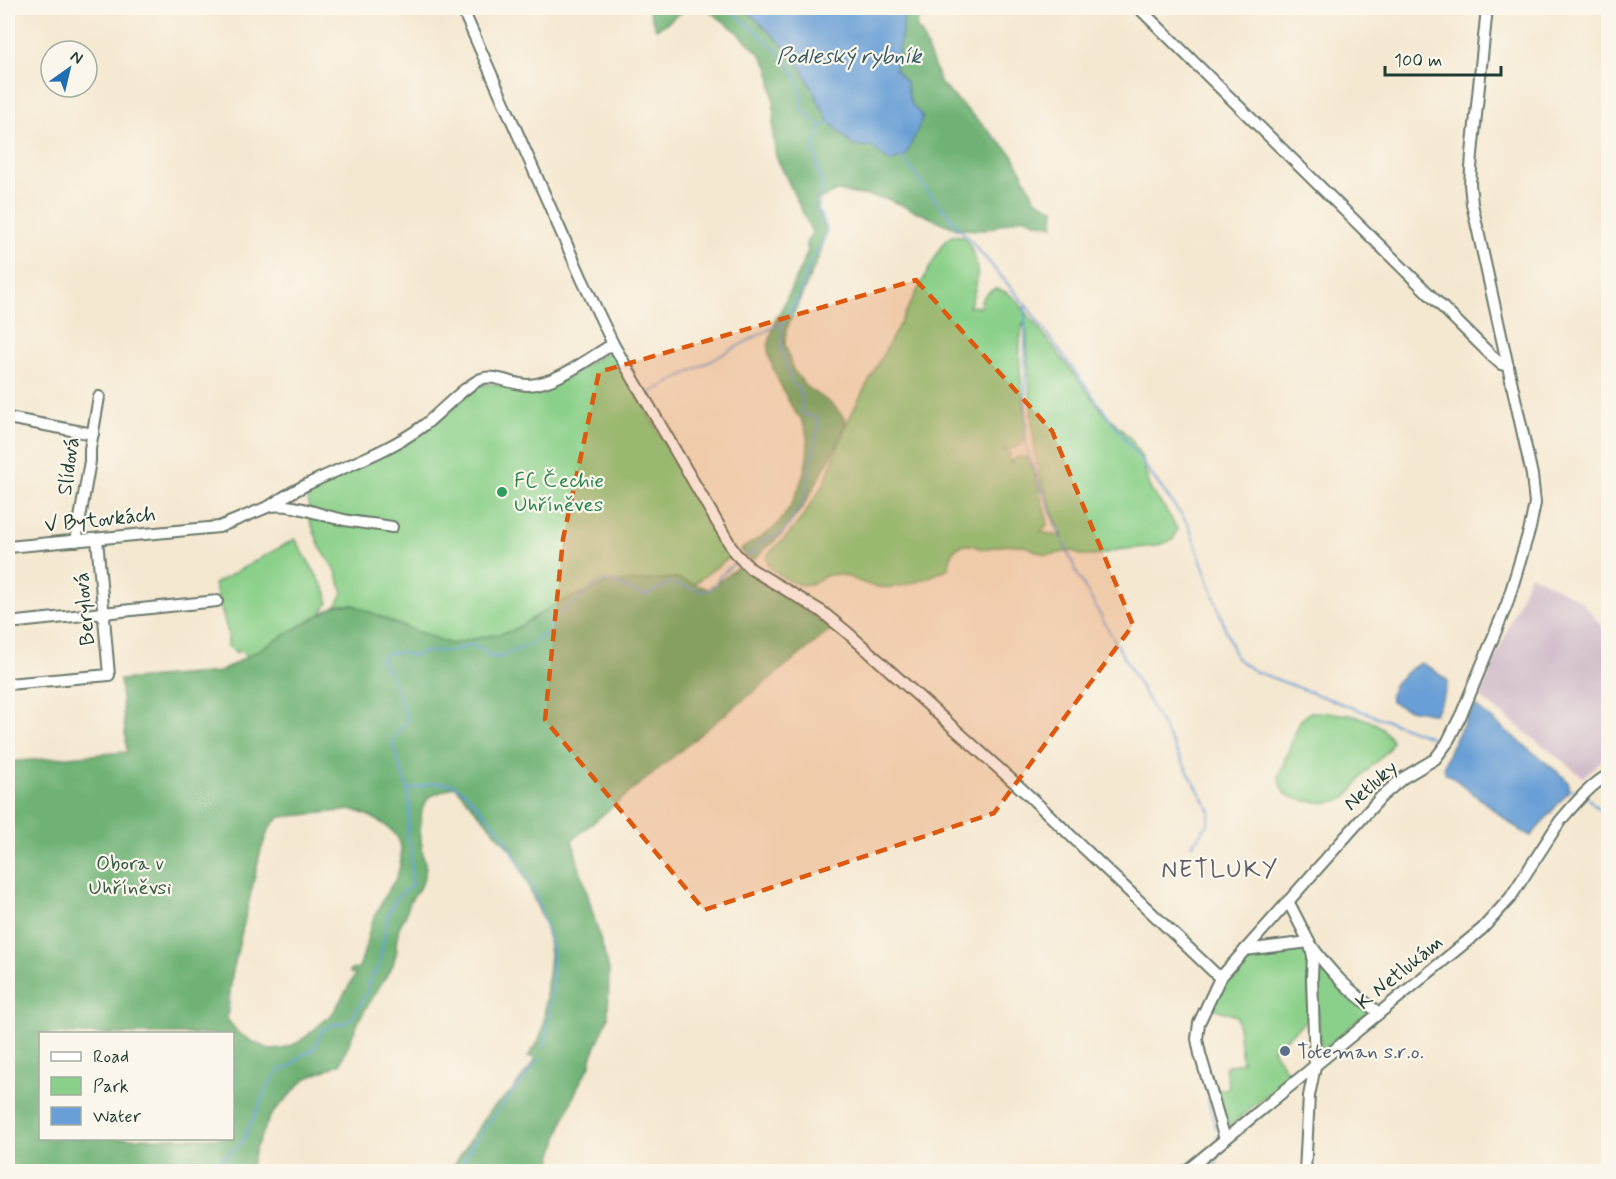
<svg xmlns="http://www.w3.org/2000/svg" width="1616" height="1179" font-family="Mynerve,sans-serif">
<rect width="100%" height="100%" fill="#fbf7ec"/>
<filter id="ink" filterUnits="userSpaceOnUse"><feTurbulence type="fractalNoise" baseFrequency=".0167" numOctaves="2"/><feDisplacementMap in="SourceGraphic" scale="12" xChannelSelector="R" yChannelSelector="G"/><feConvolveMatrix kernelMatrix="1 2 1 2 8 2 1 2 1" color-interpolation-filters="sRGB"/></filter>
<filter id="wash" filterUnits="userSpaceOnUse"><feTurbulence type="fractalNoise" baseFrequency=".008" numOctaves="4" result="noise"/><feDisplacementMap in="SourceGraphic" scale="24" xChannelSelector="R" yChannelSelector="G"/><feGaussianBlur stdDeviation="1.35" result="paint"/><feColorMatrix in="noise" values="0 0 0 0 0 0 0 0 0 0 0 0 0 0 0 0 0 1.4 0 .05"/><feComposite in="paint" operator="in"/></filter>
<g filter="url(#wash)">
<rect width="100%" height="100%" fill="#f5e8d1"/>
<!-- industrial -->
<path fill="#d1bdca" d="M1530,574l50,26 28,33v122l-25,22 -103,-80z"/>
<!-- green -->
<g fill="#8bd08a" stroke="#55865f" stroke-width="1.5" fill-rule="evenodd">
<path d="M956,235l8,2c18,25 16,43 5,70l6,-1 5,2c0,-10 5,-14 14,-19 12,1 17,6 25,14l82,106 30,30 11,19 8,31 18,24 9,16 -4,11 -17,6 -39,4 -22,6 -15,-1 -7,-4 -27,4 -24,-10h-15l-25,4 -11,-4h-9l-8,5 -4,10 -1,8c-21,10 -47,22 -71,19 -17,-1 -31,-16 -49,-12 -6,1 -11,6 -16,8 -15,7 -35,-8 -45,-18l-1,-10 21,-20 13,-16 23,-35 23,-61 11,-22 78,-145c5,-9 9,-19 20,-21zM1023,324l3,6 6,94 3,28 4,22 15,42 9,21 -22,-5 7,-9 -14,-50 -7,-16h-10l-7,6v-9l-6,-4c8,-2 16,-1 20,-9 6,-11 -2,-47 -3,-61 -2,-17 -2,-39 2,-56z"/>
<path d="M611,350l120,206 -37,28 -18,-6 -120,26 -44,27 -61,13 -59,-22 -38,-17h-17l6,-12 -7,-22 -16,-24 -11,-29 -1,-29 89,-41 30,-18 52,-45 16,-1 31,6 27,-5z"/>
<path d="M295,539l32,54 1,10 -7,11 -74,43 -8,-7 -3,3 -8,-7v-13l-14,-49z"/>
<path d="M1310,712c21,1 48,1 66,12 7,4 12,11 16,17 -1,4 -2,6 -4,9 -7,8 -16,15 -23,23 -7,8 -12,19 -21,25 -11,8 -49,4 -59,-5 -5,-5 -5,-11 -6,-18l21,-54z"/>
<path d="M1301,946l8,7v65l-36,32 15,23 -9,12 -50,41 -12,-36 12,-2 -4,-21 17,-5 -5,-46 -28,-9c8,-17 21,-45 40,-53 10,-5 39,-6 52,-8z"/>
<path d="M1316,964l52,48 -47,39 -4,-42z"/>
</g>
<!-- forest -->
<g fill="#70b276" stroke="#487855" stroke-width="1.5" fill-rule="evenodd">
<path d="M648,8h39l-23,17 -8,4z"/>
<path d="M706,8h38l37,35 21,26 26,51 25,25 19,2 38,-45 -4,-20 -11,-13 8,-43 1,-18h17l-5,20 5,5 20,51 72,71 22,44 19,10c0,6 -2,11 0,17l-19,-4 -12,-5 -38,13 -28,-1 -70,-30 -50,-8 -21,9 1,9 9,20 -6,25 -34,76 -1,14 8,26 13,16 27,19 13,15 -5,18 -37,67 -22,29 -29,26 -9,-5 -3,-6c9,-6 29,-16 35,-23 21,-24 43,-76 25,-107 -2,-3 -6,-6 -8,-10 -7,-12 -25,-47 -25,-60 1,-10 6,-22 8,-31l3,-3 29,-64 -2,-8 6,-11 -36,-76 -3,-22 1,-32 -5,-34 -7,-12 -26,-25z"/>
<path d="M740,566l92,63 -124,99 -136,112c4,12 5,23 10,35l27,95 -1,48 -17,40v6l-12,20 -16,38 -15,49h-98l40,-61 22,-19 22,-29v-6l-6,1 9,-13 6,-14 7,-76 -4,-27 -31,-72 -60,-69 -26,11 -7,12 -2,21 3,26 3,12 -4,16 -13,19 -3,12 -7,12 -3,18 1,5 -4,15 -33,53 -20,46 -35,15 -34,36 -16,34 -4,16 -4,6 -239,1v-410l119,-10 -7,-72 100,-8 117,-67h17l38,17 59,22 61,-13 44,-27 52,-21 68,-5 32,11zM353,810c14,4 43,17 47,33 3,10 0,28 -5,37 -2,4 -5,7 -7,11 -6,9 -10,20 -15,29 -7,16 -7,34 -15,49l-8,1v3l6,1 -23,39 -25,22 -11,8 -15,6 -11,1 -18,-8 -15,-9 -11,-14 5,-44 28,-122 8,-22 5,-8 8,-6zM40,1034h192v104h-192z"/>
</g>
<!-- water -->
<g fill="#699fd6" stroke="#446e85" stroke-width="1.5">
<path d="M744,8h160l-1,18 -8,43 11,13 4,20 13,15 -17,39 -16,6 -18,-15 -19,-1 -25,-26 -26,-51 -21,-26z"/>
<path d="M1420,663l12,6 16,12 -4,14 -9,19 -31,-6 -13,-6c-4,-17 16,-31 29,-39z"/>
<path d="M1474,705l90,72 5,7 -1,8 -37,44 -12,-6 -69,-55 -4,-1 -3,-6 8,-21z"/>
</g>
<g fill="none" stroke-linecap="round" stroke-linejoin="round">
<!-- stream -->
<g stroke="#699fd6" stroke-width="2">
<path d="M728,8c29,26 81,57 73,101l20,17 -8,26 4,6v12l5,12 -4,27 9,20 -4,13 -13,20 -10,33 -17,27 -2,24 10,36 6,5 5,9v16l3,3 12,3 2,6 -15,77 -8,10 -6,13 -9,9 -19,8 -9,12 -10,2"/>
<path d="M821,126l12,-4"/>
<path d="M900,155l36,46 89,103 163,220 48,134 18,13 177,66"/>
<path d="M1025,307l1,140 9,24 23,60 21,46 131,234 -2,13 -16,21"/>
<path d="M648,394l135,-72"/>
<path d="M408,790l26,-7 18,1 13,8 34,37 33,56 20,62v44l-6,47 -3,11"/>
<path d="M1568,790h12"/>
<path d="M1589,799l19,20"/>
<path d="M1208,1099l8,29"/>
<path d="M1217,1134l1,2"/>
<path d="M205,1172l8,-11h5l23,-17 31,-65 9,-9 9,-3 12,-12 11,-5 10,-21 5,-1 4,-4h10l10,-6 16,-27c-2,-10 3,-15 10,-21l10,-55 7,-15 17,-16 -1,-37 -4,-11 3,-28 -2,-18 -15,-43v-8l15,-19 -18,-46 -9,-15 3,-5 15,-2 15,4 8,-4 27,-1 23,-6 11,4 7,8h9l29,-12 14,-8 7,-5 4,-12 9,-9 12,-7 25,-22h14l32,14 24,-13 36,9 9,-6 6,-10 17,-15"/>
<path d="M457,1172l20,-35 63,-79"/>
<path d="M1214,1172l6,-24"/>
</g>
</g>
</g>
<g filter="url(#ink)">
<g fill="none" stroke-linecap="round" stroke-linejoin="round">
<!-- minor casing -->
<g stroke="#6a796b" stroke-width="14">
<g id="minor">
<path d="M462,8l120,271 31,65 122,209 16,16 70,42 27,22 177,159 195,186"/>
<path d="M1139,8l354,349 8,7 7,2"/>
<path d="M8,418l85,16"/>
<path d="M270,506c47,-33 107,-46 153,-80 15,-11 45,-44 61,-48 11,-3 30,7 44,7 29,-1 61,-27 85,-41"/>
<path d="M76,541l14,-80v-12l9,-52"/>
<path d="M8,547l211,-20 51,-21c24,-3 46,8 70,13 17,4 35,5 52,8"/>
<path d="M8,623l209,-22"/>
<path d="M8,684l101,-9 -12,-136"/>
<path d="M1288,901l21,41 4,14 -1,21 3,89 -6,30 -4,76"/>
<path d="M1245,950l64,-8c21,31 41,49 70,71"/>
<path d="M1225,1139l-25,-85 -3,-15 2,-16 21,-45 161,-181 22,-19 32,-19 12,-16 15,-30 45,-109 23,-76 5,-25 -3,-28 -60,-271 -2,-20 2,-30 15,-146"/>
<path d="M1185,1172l297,-243 28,-31 50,-77c14,-16 29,-35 48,-46"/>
</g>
</g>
<!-- minor -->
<use href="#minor" stroke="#fff" stroke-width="10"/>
</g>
</g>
<!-- marked area -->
<path fill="#de580e" fill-opacity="0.2" stroke="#de580e" stroke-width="4.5" stroke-dasharray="12 8" stroke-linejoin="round" d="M916,280l136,151 81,194 -139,188 -290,97 -159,-190 18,-181 36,-167z"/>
<!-- markers -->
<circle fill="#2e9e5b" stroke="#fbf7ec" stroke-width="2" cx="502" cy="492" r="6"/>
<circle fill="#5c6f8a" stroke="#fbf7ec" stroke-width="2" cx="1285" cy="1051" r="6"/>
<g text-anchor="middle" stroke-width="4.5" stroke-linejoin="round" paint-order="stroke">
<!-- street labels -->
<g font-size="21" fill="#1f3d34" stroke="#fbf7ec">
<text transform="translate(68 466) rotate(-82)" y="7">Slídová</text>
<text transform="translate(100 519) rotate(-6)" y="7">V Bytovkách</text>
<text transform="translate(84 609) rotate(-95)" y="7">Berylová</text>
<text transform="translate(1370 785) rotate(-42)" y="7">Netluky</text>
<text transform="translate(1399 972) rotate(-39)" y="7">K Netlukám</text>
</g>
<!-- leisure labels -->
<g font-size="21" fill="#27864d" stroke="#fbf7ec" text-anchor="start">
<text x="514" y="487">FC Čechie<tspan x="514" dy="24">Uhříněves</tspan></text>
</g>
<!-- park labels -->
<g font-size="21" fill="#355a45" stroke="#fbf7ec">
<text x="130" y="870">Obora v<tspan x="130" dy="24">Uhříněvsi</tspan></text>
</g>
<!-- service labels -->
<g font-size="21" fill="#4e5e75" stroke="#fbf7ec" text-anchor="start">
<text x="1297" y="1058">Toteman s.r.o.</text>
</g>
<!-- water labels -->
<g font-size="22" font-style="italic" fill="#355a65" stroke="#fbf7ec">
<text x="849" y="63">Podleský rybník</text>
</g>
<!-- quarter labels -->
<g font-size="24" letter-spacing="1.5" fill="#5d606a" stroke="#fbf7ec">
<text x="1220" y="877">NETLUKY</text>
</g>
</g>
<!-- margin -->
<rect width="1616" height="1179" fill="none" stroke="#fbf7ec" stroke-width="30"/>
<!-- legend -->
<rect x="39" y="1032" width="195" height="108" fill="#fbf7ec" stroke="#a3ada2" stroke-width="1.5"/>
<rect x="51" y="1052" width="30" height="9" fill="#ffffff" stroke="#a3ada2" stroke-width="1.5"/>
<text x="93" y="1062" font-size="18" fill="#1f3d34">Road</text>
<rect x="51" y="1077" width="30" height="18" fill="#8bd08a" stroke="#a3ada2" stroke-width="1.5"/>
<text x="93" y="1092" font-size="18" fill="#1f3d34">Park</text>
<rect x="51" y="1107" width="30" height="18" fill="#699fd6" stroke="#a3ada2" stroke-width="1.5"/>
<text x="93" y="1122" font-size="18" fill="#1f3d34">Water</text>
<!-- north arrow -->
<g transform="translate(69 69) rotate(34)"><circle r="28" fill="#fbf7ec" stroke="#a3ada2" stroke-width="1.5"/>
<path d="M0-4.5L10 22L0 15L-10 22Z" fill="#1f6fb2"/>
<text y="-9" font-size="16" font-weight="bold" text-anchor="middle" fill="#1f3d34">N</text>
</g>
<!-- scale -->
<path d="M1385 66v9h116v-9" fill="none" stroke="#1f3d34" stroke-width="3"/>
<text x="1394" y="66" font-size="18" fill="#1f3d34" stroke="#fbf7ec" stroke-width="4.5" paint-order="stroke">100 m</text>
</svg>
